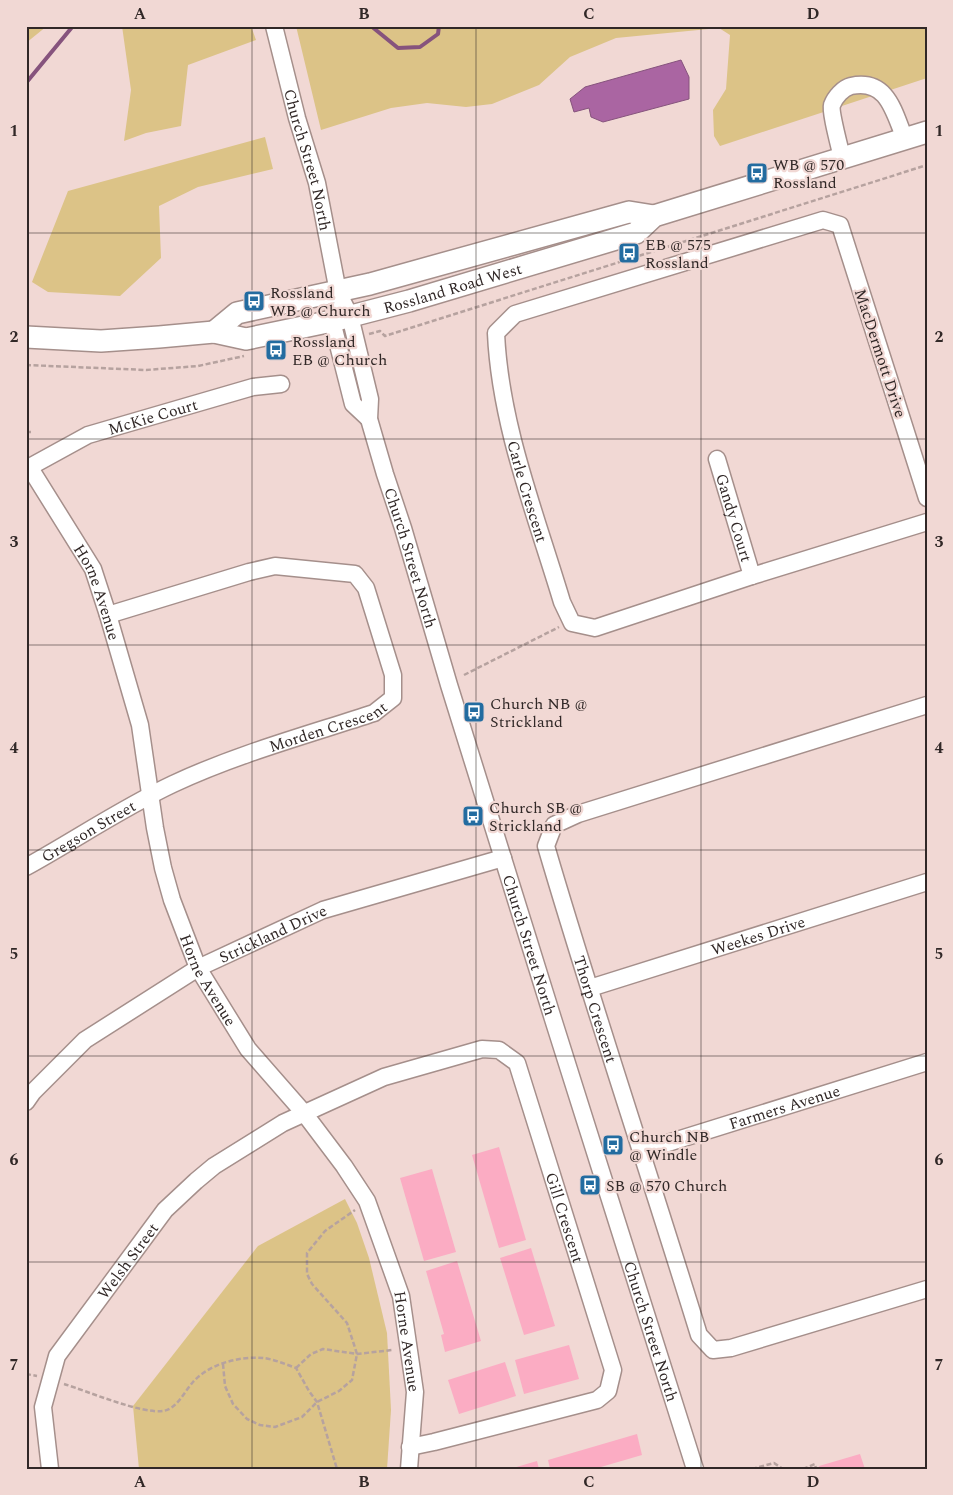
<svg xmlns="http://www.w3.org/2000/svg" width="953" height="1495" font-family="Spectral,serif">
<rect width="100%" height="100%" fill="#f1d8d4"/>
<!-- green -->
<g fill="#dcc387">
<path d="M26,26h21l-21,17z"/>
<path d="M122,26h129l5,14 -68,25 -7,61 -35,7 -22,8 7,-51z"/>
<path d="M296,26h631v52l-207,68 -6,-10 -1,-26 13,-21 4,-54 -11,-7 -103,10 -46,19 -31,28 -47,19 -26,3 -39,-4 -36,5 -70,22z"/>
<path d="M265,137l8,32 -75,18 -39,19 2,52 -41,38 -72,-4 -16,-10 36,-91z"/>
<path d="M345,1199l12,24 12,35 18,75 4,77 -4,59h-248l-6,-63 125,-160z"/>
</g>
<!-- water -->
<path fill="#aa65a2" stroke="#86537d" d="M681,60l8,17v22l-86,23 -12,-5 -2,-9 -15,4 -4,-13 15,-12z"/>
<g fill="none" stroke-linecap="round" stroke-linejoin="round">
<!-- stream -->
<g stroke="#86537d" stroke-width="4">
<path d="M371,26l27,22 22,-1 18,-13 1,-8"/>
<path d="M26,83l47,-57"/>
</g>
</g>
<!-- building -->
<g fill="#fbacc3">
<path d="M499,1147l27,93 -27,8 -27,-93z"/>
<path d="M432,1169l24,83 -32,9 -24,-83z"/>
<path d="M531,1248l24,78 -31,9 -24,-77z"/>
<path d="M457,1261l24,80 -36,11 -4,-17 3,-1 -18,-63z"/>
<path d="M569,1345l10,34 -55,15 -9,-34z"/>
<path d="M505,1362l11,34 -57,18 -11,-34z"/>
<path d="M637,1434l5,21 -48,14h-44l-2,-9z"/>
<path d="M860,1454l5,15h-45l-1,-3z"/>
<path d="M537,1461l2,8h-26v-1z"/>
</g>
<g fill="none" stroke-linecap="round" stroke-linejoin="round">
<!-- minor casing -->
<g stroke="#a58f8b" stroke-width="19">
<g id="minor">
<path id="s1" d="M274,26l23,92 20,65 21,109 12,24 20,83 -1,20 16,55 18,54 46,157 104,334 142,450"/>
<path d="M842,158c-2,-10 -12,-46 -10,-53 3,-8 11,-17 19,-19 37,-8 43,27 54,53"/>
<path d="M334,311l-2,10 21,83 16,15"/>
<path id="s2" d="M717,459l35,117"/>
<path id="s3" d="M30,468l63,101 15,46 32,110 15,103 8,40 9,32 26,68 50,81 56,64 40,53 23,35 34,95 14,96 -6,77"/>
<path id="s4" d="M26,469l62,-34 165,-48 28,-3"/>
<path id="s5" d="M927,498l-87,-273 -17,-5 -308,94 -19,19c4,92 40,182 66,269l10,21 23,5 157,-52 175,-54"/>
<path id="s6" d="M927,705l-349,109 -24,11 -8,21c48,164 103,326 153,489l14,15 18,-2 196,-59"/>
<path id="s7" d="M26,867c49,-27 96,-59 147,-83 64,-30 134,-49 201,-71l19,-15v-23l-27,-87 -11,-14 -80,-8 -26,6 -141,43"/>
<path id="s8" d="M590,988l337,-106"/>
<path id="s9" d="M26,1102l7,-10 52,-52 113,-72 125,-58 180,-52"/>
<path id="s10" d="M642,1151l285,-89"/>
<path id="s11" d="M50,1469l-7,-62 14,-51 108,-146 31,-29 18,-15 69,-43 101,-46 98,-28 17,1 18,13 96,307 -5,21 -11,9 -163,42 -24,5"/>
</g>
</g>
<!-- major casing -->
<g stroke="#a58f8b" stroke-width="24">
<g id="major">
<path d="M214,332l23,-19 133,-29 259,-72 25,4"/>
<path id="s12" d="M26,337l75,4 58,-4 55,-5 32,7 86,-18 77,-20 227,-68 18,-17 273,-84"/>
</g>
</g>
<!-- path -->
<g stroke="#b6a29f" stroke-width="2.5" stroke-dasharray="5 2.5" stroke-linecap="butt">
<path d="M369,334l11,-3 5,5 542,-171"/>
<path d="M308,344h15"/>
<path d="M26,365l120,5 52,-4 46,-10"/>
<path d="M26,432h7"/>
<path d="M464,675l95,-48"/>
<path d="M223,1364l2,22 8,18 14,15 13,6 15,2 27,-10 15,-15 22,-11 13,-11 5,-26 -10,-31 -35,-39 -5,-10v-21l18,-22 30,-21"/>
<path d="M296,1368l15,-14 12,-5 34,5 35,-4"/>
<path d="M26,1374l11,2"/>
<path d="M64,1384c23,7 77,30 99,27 14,-2 21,-19 30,-29 16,-18 46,-26 70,-24 10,1 22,6 33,10l13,23 8,11 20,67"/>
<path d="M752,1469l22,-6 9,6"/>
<path d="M803,1469l12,-5 1,5"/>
</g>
<!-- minor -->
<use href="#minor" stroke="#fff" stroke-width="16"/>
<!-- major -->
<use href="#major" stroke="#fff" stroke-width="21"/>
</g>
<!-- grid -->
<path fill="none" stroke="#312827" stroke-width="1" stroke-opacity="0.55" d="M252,26v1443M476,26v1443M701,26v1443M26,233h901M26,439h901M26,645h901M26,850h901M26,1056h901M26,1262h901"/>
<!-- icons -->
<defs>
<g id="bus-square" transform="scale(1.125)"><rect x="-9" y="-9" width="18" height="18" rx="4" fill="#236ca0" stroke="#f1d8d4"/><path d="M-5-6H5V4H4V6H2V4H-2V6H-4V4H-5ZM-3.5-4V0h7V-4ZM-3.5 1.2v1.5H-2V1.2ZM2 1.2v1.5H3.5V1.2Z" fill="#fff"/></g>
</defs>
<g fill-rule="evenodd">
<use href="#bus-square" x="757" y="173"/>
<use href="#bus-square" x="629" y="253"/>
<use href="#bus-square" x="254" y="301"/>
<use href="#bus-square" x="276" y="350"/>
<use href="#bus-square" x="474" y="712"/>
<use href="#bus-square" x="473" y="816"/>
<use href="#bus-square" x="613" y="1145"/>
<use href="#bus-square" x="590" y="1185"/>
</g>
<g text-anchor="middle" stroke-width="4.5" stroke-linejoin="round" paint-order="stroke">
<!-- street labels -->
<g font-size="16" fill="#312827" stroke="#f1d8d4">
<text dy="6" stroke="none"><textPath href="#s1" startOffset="138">Church Street North</textPath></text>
<text dy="6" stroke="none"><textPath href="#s12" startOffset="434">Rossland Road West</textPath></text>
<text transform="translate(881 353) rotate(72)" y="6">MacDermott Drive</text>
<text dy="6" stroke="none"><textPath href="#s4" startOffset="138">McKie Court</textPath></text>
<text dy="6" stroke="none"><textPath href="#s5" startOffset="815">Carle Crescent</textPath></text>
<text dy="6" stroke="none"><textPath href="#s2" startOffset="61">Gandy Court</textPath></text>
<text dy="6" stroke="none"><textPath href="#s1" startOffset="551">Church Street North</textPath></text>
<text dy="6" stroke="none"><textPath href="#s3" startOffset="142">Horne Avenue</textPath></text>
<text dy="6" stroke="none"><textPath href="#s7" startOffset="334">Morden Crescent</textPath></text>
<text dy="6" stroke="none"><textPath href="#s7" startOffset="72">Gregson Street</textPath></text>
<text dy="6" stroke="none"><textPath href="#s9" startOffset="302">Strickland Drive</textPath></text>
<text dy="6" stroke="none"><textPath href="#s8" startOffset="176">Weekes Drive</textPath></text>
<text dy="6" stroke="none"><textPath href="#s1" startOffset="956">Church Street North</textPath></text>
<text dy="6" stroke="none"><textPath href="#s3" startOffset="548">Horne Avenue</textPath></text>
<text dy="6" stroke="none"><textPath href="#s6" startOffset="585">Thorp Crescent</textPath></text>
<text dy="6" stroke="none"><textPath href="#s10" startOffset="149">Farmers Avenue</textPath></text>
<text dy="6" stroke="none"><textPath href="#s11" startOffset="858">Gill Crescent</textPath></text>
<text dy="6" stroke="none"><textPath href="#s11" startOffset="234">Welsh Street</textPath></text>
<text dy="6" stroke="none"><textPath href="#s1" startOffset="1361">Church Street North</textPath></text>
<text dy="6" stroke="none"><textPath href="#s3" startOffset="968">Horne Avenue</textPath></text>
</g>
<!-- poi labels -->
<g font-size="16" fill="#312827" stroke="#f1d8d4" text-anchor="start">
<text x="773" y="170">WB @ 570<tspan x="773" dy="18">Rossland</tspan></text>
<text x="645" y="250">EB @ 575<tspan x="645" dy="18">Rossland</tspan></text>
<text x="270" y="298">Rossland<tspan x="270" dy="18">WB @ Church</tspan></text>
<text x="292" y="347">Rossland<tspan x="292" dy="18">EB @ Church</tspan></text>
<text x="490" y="709">Church NB @<tspan x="490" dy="18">Strickland</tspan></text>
<text x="489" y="813">Church SB @<tspan x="489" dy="18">Strickland</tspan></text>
<text x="629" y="1142">Church NB<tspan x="629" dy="18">@ Windle</tspan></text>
<text x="606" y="1191">SB @ 570 Church</text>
</g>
</g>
<!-- border -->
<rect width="953" height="1495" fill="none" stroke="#f1d8d4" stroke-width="55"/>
<rect x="28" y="28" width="898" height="1440" fill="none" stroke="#312827" stroke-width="2"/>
<g font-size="16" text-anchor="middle" font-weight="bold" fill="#312827">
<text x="140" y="19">A</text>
<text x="364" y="19">B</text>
<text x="589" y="19">C</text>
<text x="813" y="19">D</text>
<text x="14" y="136">1</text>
<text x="939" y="136">1</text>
<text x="14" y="342">2</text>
<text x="939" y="342">2</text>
<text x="14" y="547">3</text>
<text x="939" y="547">3</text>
<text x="14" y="753">4</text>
<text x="939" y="753">4</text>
<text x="14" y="959">5</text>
<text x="939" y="959">5</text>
<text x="14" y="1165">6</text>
<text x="939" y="1165">6</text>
<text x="14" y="1370">7</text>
<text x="939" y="1370">7</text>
<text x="140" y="1487">A</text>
<text x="364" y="1487">B</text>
<text x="589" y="1487">C</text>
<text x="813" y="1487">D</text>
</g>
</svg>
